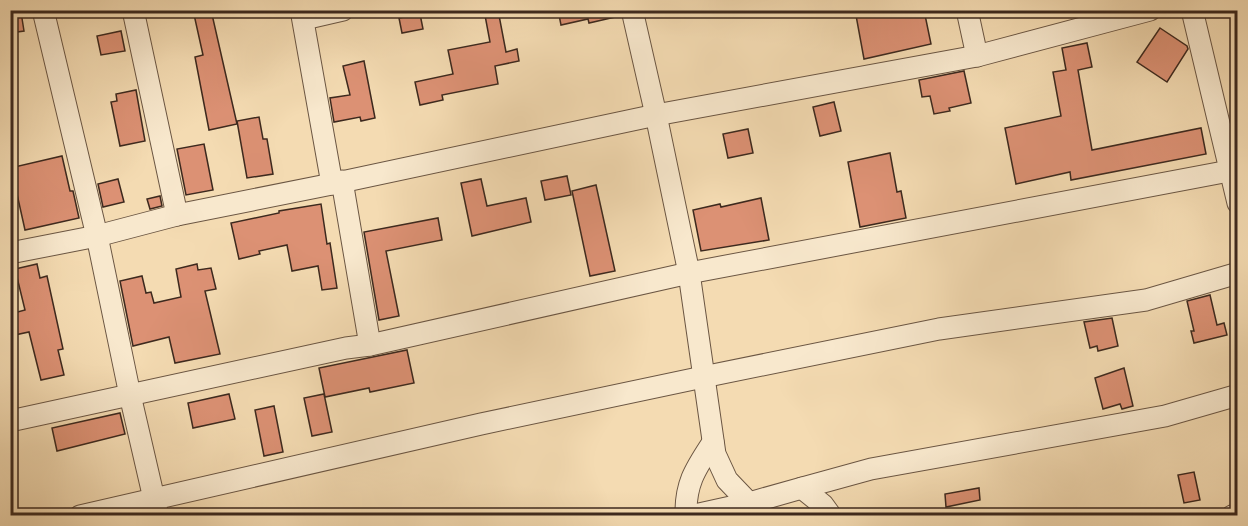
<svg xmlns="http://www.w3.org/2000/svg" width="1248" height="526" font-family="'IM FELL English',serif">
<rect width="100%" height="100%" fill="#f4dbb2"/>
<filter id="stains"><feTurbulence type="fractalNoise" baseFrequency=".00333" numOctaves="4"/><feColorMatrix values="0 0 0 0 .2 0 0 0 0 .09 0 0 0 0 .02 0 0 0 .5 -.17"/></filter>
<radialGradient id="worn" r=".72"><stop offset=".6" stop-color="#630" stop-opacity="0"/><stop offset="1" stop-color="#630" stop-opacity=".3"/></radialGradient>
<!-- building -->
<g fill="#dc9174" stroke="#3d291e" stroke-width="1.5">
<path d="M193,10h18l26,114 -28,6 -14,-73 8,-2z"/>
<path d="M484,10h14l8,42 11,-3 2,12 -24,5 3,18 -56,11 1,5 -23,5 -5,-23 38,-8 -5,-24 42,-8z"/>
<path d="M558,10h62v6l-31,7 -1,-4 -27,6z"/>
<path d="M855,10h46l1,4 22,-4 7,34 -67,15z"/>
<path d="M21,12l3,19 -14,2v-19z"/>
<path d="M420,14l3,15 -21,4 -3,-15z"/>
<path d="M1160,28l27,18 1,3 -21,33 -30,-20z"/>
<path d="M121,31l4,20 -24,4 -4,-19z"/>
<path d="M1087,43l5,24 -14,3 14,80 109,-22 5,26 -135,26 -1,-8 -54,12 -11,-56 56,-12 -8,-44 13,-2 -4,-22z"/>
<path d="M364,61l11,57 -14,3 -1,-4 -26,5 -4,-24 20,-3 -7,-29z"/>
<path d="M964,71l7,32 -22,5 1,3 -16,3 -4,-18 -8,1 -3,-17z"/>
<path d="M136,90l9,51 -25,5 -9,-44 6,-1 -1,-7z"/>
<path d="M834,102l7,29 -21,5 -7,-29z"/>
<path d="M259,117l4,22h4l6,35 -26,4 -10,-57z"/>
<path d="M748,129l5,24 -25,5 -5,-24z"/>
<path d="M204,144l9,46 -27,5 -9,-46z"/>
<path d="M890,153l7,39 4,-1 5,27 -46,9 -12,-65z"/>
<path d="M62,156l8,35h3l6,27 -54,12 -8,-36 -7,2v-28z"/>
<path d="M567,176l4,19 -26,5 -4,-19z"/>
<path d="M118,179l6,23 -21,5 -5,-23z"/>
<path d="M481,179l6,27 39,-8 5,24 -59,14 -11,-53z"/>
<path d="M596,185l19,86 -25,5 -18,-85z"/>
<path d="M160,196l2,10 -12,3 -3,-10z"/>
<path d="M761,198l8,42 -68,11 -8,-41 27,-6 1,3z"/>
<path d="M321,204l6,40 3,-1 7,45 -15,2 -4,-24 -26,5 -5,-26 -28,6 1,3 -21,5 -8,-36 48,-10v-2z"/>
<path d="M438,218l4,22 -56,11 13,65 -20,4 -15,-88z"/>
<path d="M37,264l3,14 7,-2 16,73 -5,1 6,25 -23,5 -12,-48 -19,4v-22l15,-4 -10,-41z"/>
<path d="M197,264l1,6 13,-2 5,21 -11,2 15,63 -45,9 -6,-26 -36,9 -13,-65 22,-5 4,17 5,-1 3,11 27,-6 -5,-28z"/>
<path d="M1210,295l7,30 7,-2 3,12 -33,8 -3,-12h3l-7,-30z"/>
<path d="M1112,318l6,28 -20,5 -1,-5 -7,2 -6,-26z"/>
<path d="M407,350l7,33 -44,9 -1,-4 -44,9 -6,-29z"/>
<path d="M1124,368l9,38 -11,3 -2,-5 -17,5 -8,-31z"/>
<path d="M229,394l6,25 -42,9 -5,-25z"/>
<path d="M324,394l8,38 -20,4 -8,-38z"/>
<path d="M274,406l9,46 -19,4 -9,-46z"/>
<path d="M120,413l5,21 -68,17 -5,-23z"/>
<path d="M1194,472l6,28 -16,3 -6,-28z"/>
<path d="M979,488l1,12 -34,7 -1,-13z"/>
</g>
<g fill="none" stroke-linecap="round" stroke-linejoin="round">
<!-- minor casing -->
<g stroke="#6b5643" stroke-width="23">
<g id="minor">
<path d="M43,10l54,226 33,159 28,121"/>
<path d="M133,10l44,205"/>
<path d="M301,10l31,174"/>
<path d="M632,10l24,105 33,158 26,181 12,26 22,23 2,13"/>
<path d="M967,10l10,46"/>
<path d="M1192,10l46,193"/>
<path d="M304,19l39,-9"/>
<path d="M342,181l28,164"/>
<path d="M10,253l87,-17 80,-21 155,-31 324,-69 321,-59 173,-46"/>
<path d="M10,421l336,-73 24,-3 319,-72 540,-102"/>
<path d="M802,488l69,-19 294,-53 73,-21"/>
<path d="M80,516l401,-92 222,-47 236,-48 207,-29 92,-27"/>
<path d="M686,516c-1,-33 10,-48 27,-74"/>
<path d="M690,516l59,-13 53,-15 21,17 8,11"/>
<path d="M1232,516l6,-2"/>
</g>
</g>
<!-- minor -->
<use href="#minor" stroke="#f8e8cd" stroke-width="21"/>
</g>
<!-- margin -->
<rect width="1248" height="526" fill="none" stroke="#f4dbb2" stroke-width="36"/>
<rect x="12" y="12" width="1224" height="502" fill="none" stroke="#3d291e" stroke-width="3"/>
<rect x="18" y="18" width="1212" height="490" fill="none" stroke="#3d291e" stroke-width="1.5"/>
<rect width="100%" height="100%" filter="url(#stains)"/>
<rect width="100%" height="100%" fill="url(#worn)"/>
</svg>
